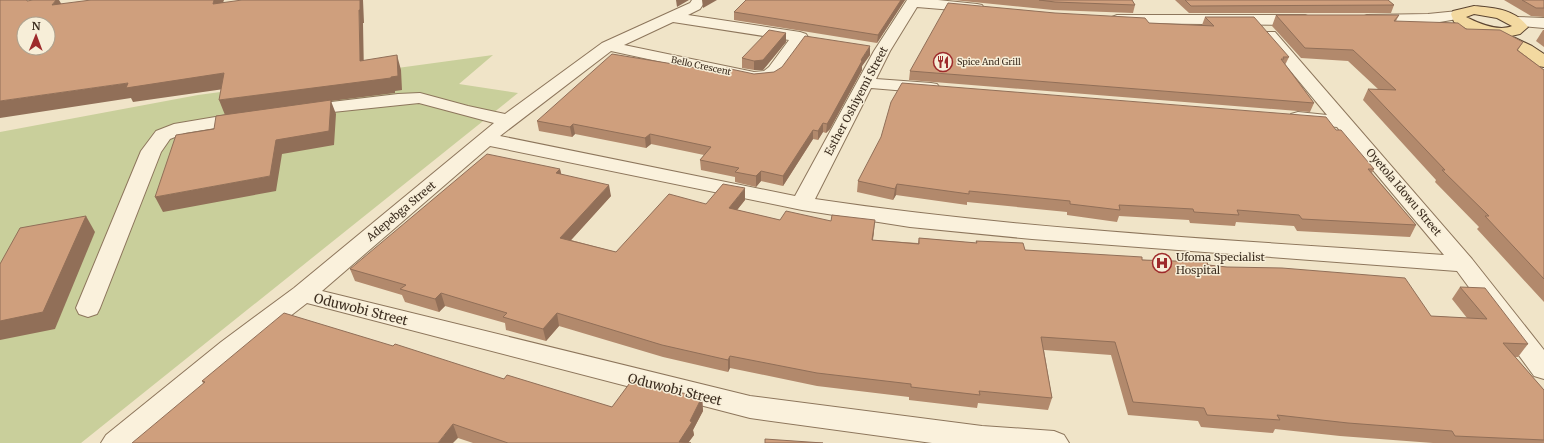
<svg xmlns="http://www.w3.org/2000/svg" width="1544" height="443" font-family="Merriweather,serif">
<rect width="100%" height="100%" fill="#f0e4c8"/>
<!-- green -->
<path fill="#c9cf9b" d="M493,55l-34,29 59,9 -437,350h-81v-311l198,-37z"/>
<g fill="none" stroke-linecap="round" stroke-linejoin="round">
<!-- minor casing -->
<g stroke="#8d765c" stroke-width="2">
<g id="minor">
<path d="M692,0h14l-6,9 -12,6 112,17 6,2 2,3 -27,38 -7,5 -20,2 -143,-31 -111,85 295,60 79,-145 33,-51h31l39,4 5,1 2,3 -2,3 -5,1 -60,-5 -27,44 -14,28 55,4 6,1 3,4 -3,4 -6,1 -60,-5 -56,111c208,31 419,41 629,56l-107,-128 -46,-5 -2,-4 2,-4 7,-2 29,3 -66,-80 2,-3h12l197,227 72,91v29l-10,-3 -77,-105 -425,-32 -122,-12 -108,-17 -312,-64 -168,145 428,105 232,30 72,5 10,4 5,8h-137l-182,-25 -443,-115 -68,53 -103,87h-35l5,-8 115,-93 73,-54 200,-165 -75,-20 -115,12 -6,-1 -3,-4 3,-4 100,-12 22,-1 48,13 37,8 97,-71 88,-40zM673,22l116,18 -20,27 -5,4 -10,1 -130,-27z"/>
<path d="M1458,11l5,1 2,3 -2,3 -35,6 -61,1 -5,-2 -3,-3 3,-3 5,-2 61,-1z"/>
<path d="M1117,15h188l5,2 3,3 -3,3 -5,2 -193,-2 -3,-3 3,-3z"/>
<path d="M1516,17l28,1v10l-33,-3 -3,-3 3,-3z"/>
<path d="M245,112l7,2 2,4 -2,4 -67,11 -15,6 -9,13 -61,156 -3,6 -9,3 -9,-3 -3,-6 65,-157 15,-20 18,-7z"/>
</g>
</g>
<!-- major casing -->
<g stroke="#5b4430" stroke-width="2">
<path id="major" d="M1474,6c20,2 41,3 54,21l-8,7 -9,2 21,10 12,8v13l-6,-1 -18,-14 -34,-18 -19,-5 -13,-7 -3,-8 2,-3zM1474,14l23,4 15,8c-14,6 -34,-3 -46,-9z"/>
</g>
<!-- minor -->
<use href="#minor" fill="#faf1dc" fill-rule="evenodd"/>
<!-- major -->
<use href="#major" fill="#f3d9a0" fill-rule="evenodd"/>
</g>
<!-- wall -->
<g fill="#b2896c">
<path d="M746,0h159l-28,43 -143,-23v-8z"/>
<path d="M953,0h179l3,5 -2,8 -80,-3z"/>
<path d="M1175,0h213l6,5 -3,8h-202z"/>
<path d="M1504,0h40v17l-13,-1z"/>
<path d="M1276,15h123l-3,6 70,8 57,13 -5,8 26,20v232l-67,-73 2,-2 -44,-45 1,-2 -73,-80 5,-11h10l-30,-28 -47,-3 -29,-32z"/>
<path d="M1205,17l84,40 -4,8 29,38 -4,9 -401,-32 1,-9 239,-48 53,2z"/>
<path d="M1543,30h1v17l-8,-6z"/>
<path d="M786,33v9l-23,28h-9l-12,-2v-10z"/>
<path d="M870,55l-8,11v4l-32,59 -4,4 -3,-1 -5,8 -5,-1 -30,47 -22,-5 -5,6 -21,-5v-5l-34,-7 -1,-10 4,-5 -53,-11 -5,4 -71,-14 -3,3 -33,-6 -2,-10 217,-47 20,-2z"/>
<path d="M1336,130l38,39 -2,4 44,52 -6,12 -113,-6 -3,-5 -58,-4 -1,4 -45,-3 -1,-3 -70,-4 -2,6 -50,-7v-3l-100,-10v3l-71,-10 -3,5 -36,-8 1,-11z"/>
<path d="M560,169l1,5 50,22 -40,44 45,12 90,-48 39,-4 -8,10 43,10 94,11 -1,9 45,3 1,-5 57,5v-2l49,9 183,15 223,51 36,2 -15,-19 8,-12 68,57 -10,13h-3l29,33v53h-111l-93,-7 -65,-7 -2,4 -72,-6 -3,-6 -70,-6 -17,-60 -67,-5 8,48 -4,12 -70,-7 -1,5 -68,-8v-3l-92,-11 -87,-18 -2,4 -65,-15 -104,-31 -13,15 -40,-11 -1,-7 -60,-17 -6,6 -34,-10 -3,-7 -47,-14 -5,-12z"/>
<path d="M393,346l111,33 108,28 65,-13 25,3 1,14 -10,19 1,5 -6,8h2h-217l-15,-5 -255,-55 -1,-2z"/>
</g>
<!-- shaded-wall -->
<g fill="#916f58">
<path d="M56,0h3l6,10 -13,-5z"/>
<path d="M214,0h10l-6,17 -5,-13z"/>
<path d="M360,0h3l1,23h-1l1,52 -4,-14 -1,-51z"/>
<path d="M676,0h13l-12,7z"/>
<path d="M702,0h15l-14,8z"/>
<path d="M901,0h4l-28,43 1,-8z"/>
<path d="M786,33v9l-23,28h-9v-9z"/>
<path d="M870,46v9l-8,11v4l-32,59 -4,4 1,-9 34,-64z"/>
<path d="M397,55l4,15 1,20 -7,1v2l-64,8 5,13 -2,31 -52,9 -6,37 -113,21 -8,-15 115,-21 -45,-61 -6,-15 172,-23z"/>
<path d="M224,73l7,15 -98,14 -2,-4 -131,20v-17l128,-18z"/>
<path d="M823,123v9l-5,8v-9z"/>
<path d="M573,124l2,10 -3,3 -2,-10z"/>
<path d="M813,130v9l-30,47v-10z"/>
<path d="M650,134l1,10 -5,4 -1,-10z"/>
<path d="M560,169l3,12 -7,-8z"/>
<path d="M761,171v10l-5,6v-11z"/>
<path d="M897,184l-1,11 -3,5 2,-11z"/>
<path d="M609,185l2,11 -49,54 -2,-12z"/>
<path d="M745,188v12l-16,20v-12z"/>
<path d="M86,216l9,16 -40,97 -55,11v-19z"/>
<path d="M875,220l-1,11 -3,21 1,-12z"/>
<path d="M441,293l4,13 -6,6 -4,-13z"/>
<path d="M557,313l2,13 -13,15 -3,-12z"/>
<path d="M730,356v12l-2,4v-12z"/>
<path d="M702,397l1,14 -10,19 1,5 -6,8 -9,-1z"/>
<path d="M453,424l5,14 -5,5h-15z"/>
</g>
<!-- building -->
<g fill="#cf9f7d" stroke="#916f58" fill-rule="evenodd">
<path d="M0,0h27v1l6,-1h23l-4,5 39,-5h123l-1,4 29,-4h118v10h-1l1,51 37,-6 1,21 -7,1v1l-172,22 5,-27 -98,15 2,-5 -128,18zM24,24h24v24h-24z"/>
<path d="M746,0h155l-23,35 -144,-23z"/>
<path d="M1039,0h93l3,5 -80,-3z"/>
<path d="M1185,0h203l6,5 -203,1z"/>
<path d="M1522,0h22v8h-8z"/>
<path d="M948,3l107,10 90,5 4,5 65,3 -9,-9h49l35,40h-6l1,2h-3l33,44 -404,-32z"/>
<path d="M1276,15h123l-5,6 64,2 8,6 34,1 23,12 -6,8 27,20v209l-59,-63h4l-47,-46h3l-77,-81 28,1 -43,-40 -48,-2z"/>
<path d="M769,30l17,3 -23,27 -9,1 -12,-3z"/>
<path d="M805,36l65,10 -9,14 1,1 -32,58 -3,5 -4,-1 -5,8 -5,-1 -30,46 -22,-5 -5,5 -21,-4 4,-4 -39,-8 11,-13 -61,-13 -5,4 -72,-14 -3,3 -33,-6 75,-67 110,18 4,-4 28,6 20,-2 8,-5z"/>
<path d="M902,83l424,34 10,13h5l33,39h-6l48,56 -114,-6 -3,-4 -62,-5 2,5 -45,-3 -1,-3 -74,-4 1,5 -50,-6v-3l-101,-10v3l-72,-10 -2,5 -37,-8 23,-44 10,-35z"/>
<path d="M331,100l-2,31 -53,9 -6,36 -115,21 21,-62 38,-6 2,-13z"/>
<path d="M487,154l73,15 -4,4 53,12 -49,53 56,14 53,-58 37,10 17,-20 22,4 -16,20 51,12 6,-9 45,10 1,-6 43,5 -3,20 47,4v-6l58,5 -1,-2 47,2 2,7 117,7v3l65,2 1,3 19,2 55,1 123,10 26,38 56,3 -27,-32 25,1 43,56 -25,-1 41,47v50l-89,-4 -3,-5 -104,-8 -71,-8 3,5 -73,-5 -3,-7 -71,-6 -18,-60 -74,-5 11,61 -73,-7 1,4 -69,-8v-3l-94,-11 -87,-17 -2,4 -66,-15 -105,-32 -14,16 -40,-12 4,-4 -66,-20 -6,6 -35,-10 6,-4 -56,-16z"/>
<path d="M86,216l-43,96 -43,9v-57l20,-36z"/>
<path d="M284,313l109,33 2,-2 109,35 3,-4 105,32 20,-27 45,14 1,-2 24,5 -12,24 2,1 -13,20 12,1h-183l-55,-19 -15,19h-306l73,-61 -3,-1z"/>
<path d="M765,439l58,4h-58z"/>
</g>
<!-- icons -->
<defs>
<g id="restaurant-ring" transform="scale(1)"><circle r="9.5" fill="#f7eed8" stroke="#9e2a2b" stroke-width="1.5"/><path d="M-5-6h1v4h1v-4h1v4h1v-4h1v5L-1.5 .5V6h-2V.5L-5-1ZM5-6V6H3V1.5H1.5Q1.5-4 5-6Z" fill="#9e2a2b"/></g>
<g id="hospital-ring" transform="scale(1)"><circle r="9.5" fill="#f7eed8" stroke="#9e2a2b" stroke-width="1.5"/><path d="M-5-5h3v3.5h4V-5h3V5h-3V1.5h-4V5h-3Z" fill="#9e2a2b"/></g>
</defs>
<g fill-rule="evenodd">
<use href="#restaurant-ring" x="943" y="62"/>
<use href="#hospital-ring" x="1162" y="263"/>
</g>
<g text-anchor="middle" stroke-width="3" stroke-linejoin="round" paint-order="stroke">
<!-- far-poi labels -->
<g font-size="9" fill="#3d2e20" stroke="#f7eed8" text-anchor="start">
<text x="957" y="65">Spice And Grill</text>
</g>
<!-- far-street labels -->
<g font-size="9" fill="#3d2e20" stroke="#f7eed8">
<text transform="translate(701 66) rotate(12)" y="3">Bello Crescent</text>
</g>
<!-- street labels -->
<g font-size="11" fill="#3d2e20" stroke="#f7eed8">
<text transform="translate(856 101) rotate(-62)" y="4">Esther Oshiyemi Street</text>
<text transform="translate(1404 192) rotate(50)" y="4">Oyetola Idowu Street</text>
<text transform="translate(401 211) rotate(-40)" y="4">Adepebga Street</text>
</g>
<!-- poi labels -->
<g font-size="11" fill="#3d2e20" stroke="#f7eed8" text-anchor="start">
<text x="1176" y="261">Ufoma Specialist<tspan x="1176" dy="13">Hospital</tspan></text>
</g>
<!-- near-street labels -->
<g font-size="13" fill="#3d2e20" stroke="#f7eed8">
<text transform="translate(361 309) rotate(14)" y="5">Oduwobi Street</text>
<text transform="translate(675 389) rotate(14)" y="5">Oduwobi Street</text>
</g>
</g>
<!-- north arrow -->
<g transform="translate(36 36) rotate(1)"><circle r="19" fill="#f7eed8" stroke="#ada18e"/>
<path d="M0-3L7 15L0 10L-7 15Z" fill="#9e2a2b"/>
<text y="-6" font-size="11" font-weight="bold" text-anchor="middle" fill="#3d2e20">N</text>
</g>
</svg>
